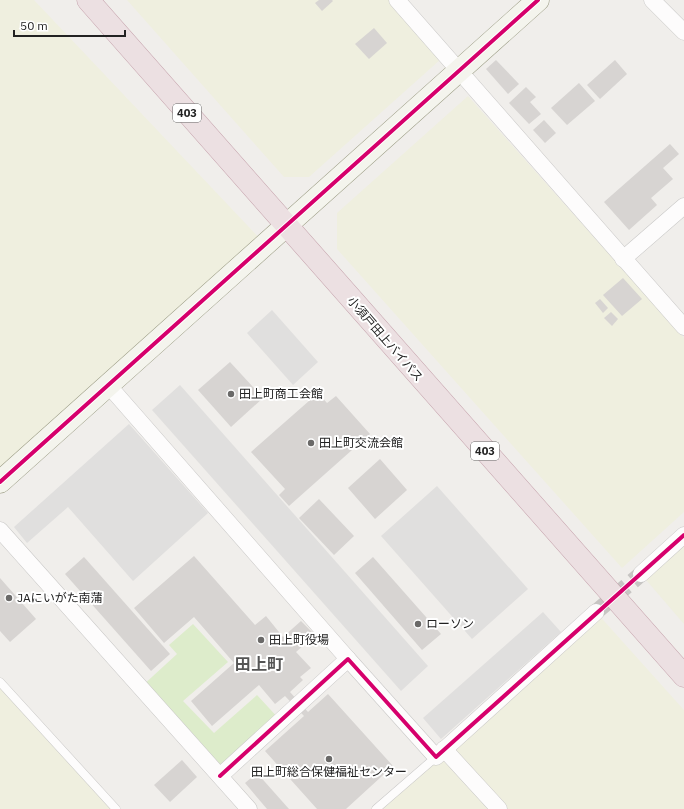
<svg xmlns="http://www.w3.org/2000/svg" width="684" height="809" font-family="'IBM Plex Sans','Noto Sans JP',sans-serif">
<rect width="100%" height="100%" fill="#f0eeeb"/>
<!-- farmland -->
<g fill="#efefdf">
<path d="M0,0h34l231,244 -265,238z"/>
<path d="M127,0h262l52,59 -132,118h-25z"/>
<path d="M468,96l216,242v174l-62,56 -285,-319v-36z"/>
<path d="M684,535v89l-43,-50z"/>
<path d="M596,612l88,98v99h-308z"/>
<path d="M0,682l116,127h-116z"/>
</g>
<!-- grass -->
<path fill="#ddeccb" d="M193,624l35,38 -45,39 31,32 43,-38 24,26 -61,55 -79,-89 36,-33 -8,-9z"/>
<!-- parking -->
<g fill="#e0dfde">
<path d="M272,310l46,52 -25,23 -46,-52z"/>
<path d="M180,385l248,281 -27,25 -249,-281z"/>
<path d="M129,424l79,89 -75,68 -65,-74 -41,36 -13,-16z"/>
<path d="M437,486l91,103 -56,50 -91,-103z"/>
<path d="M543,612l18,20 -120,107 -18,-21z"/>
</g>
<!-- building -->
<g fill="#d7d4d2">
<path d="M319,0h13l1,1 -11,10 -7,-8z"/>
<path d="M374,28l13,15 -18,16 -14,-15z"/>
<path d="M496,60l23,24 -11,10 -22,-25z"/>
<path d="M615,60l12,14 -27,25 -13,-14z"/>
<path d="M579,83l16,18 -28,24 -16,-17z"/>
<path d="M526,87l10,10 -6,5 11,12 -12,10 -20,-21z"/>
<path d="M544,120l12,13 -11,10 -12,-13z"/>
<path d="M670,144l9,10 -16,14 10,11 -22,19 6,7 -28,25 -25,-28z"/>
<path d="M623,278l19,21 -20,17 -19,-21z"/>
<path d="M600,299l8,9 -5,5 -8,-10z"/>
<path d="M611,312l7,7 -6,7 -8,-8z"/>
<path d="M230,362l33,36 -32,29 -33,-37z"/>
<path d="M318,393l9,10 9,-7 34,38 -81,72 -10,-11 6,-6 -34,-37z"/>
<path d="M380,459l27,31 -32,29 -27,-31z"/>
<path d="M319,499l35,37 -20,19 -35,-37z"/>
<path d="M194,556l61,69 11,-9 17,21 18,-16 14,14 -19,17 15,16 -11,9 3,3 -13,12 18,20 20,-18 65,72 -47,43h-29l-52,-58 39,-35 -19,-20 -10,8 -16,-19 -47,41 -21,-25 43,-38 -40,-46 -30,26 -30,-35z"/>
<path d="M84,557l86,97 -19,17 -86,-97z"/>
<path d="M373,557l68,77 -19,16 -67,-77z"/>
<path d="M0,578l36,41 -26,23 -10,-11z"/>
<path d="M182,760l15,17 -27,25 -16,-17z"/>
<path d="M257,773l32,36h-22l-22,-26z"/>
</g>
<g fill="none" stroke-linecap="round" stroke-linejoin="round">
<!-- street-tunnel -->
<path stroke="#c7c5c3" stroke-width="16" stroke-dasharray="16 8" stroke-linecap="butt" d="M596,612l45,-38"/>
<!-- lane casing -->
<g stroke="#c9c8c7" stroke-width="9">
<g id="lane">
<path d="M0,682l116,127"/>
<path d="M376,809l60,-52"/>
</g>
</g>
<!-- street casing -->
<g stroke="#c9c8c7" stroke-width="17">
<g id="street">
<path d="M397,0l287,327"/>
<path d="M652,0l32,32"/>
<path d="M623,259l61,-53"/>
<path d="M109,386l239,273"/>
<path d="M0,530l249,279"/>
<path d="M641,574l43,-39"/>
<path d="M444,749l55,60"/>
<path d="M220,776l128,-117 88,98 160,-145"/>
</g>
</g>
<!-- secondary casing -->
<g stroke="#999a82" stroke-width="23">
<path id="secondary" d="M0,482l538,-482"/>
</g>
<!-- highway casing -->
<g stroke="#c5a2ac" stroke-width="23">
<path id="highway" d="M88,0l596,676"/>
</g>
<!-- lane -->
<use href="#lane" stroke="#fdfcfc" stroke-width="8"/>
<!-- street -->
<use href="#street" stroke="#fdfcfc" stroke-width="16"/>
<!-- secondary -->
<use href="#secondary" stroke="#f4f4ed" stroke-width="22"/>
<!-- highway -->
<use href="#highway" stroke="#ece0e2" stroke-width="22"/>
<!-- cycleway casing -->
<g stroke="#fff" stroke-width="6">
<g id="cycleway">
<path d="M0,482l538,-482"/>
<path d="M220,776l128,-117 88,98 248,-222"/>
</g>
</g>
<!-- cycleway -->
<use href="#cycleway" stroke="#d6006c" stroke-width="4"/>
</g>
<!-- markers -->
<g fill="#6a6968" stroke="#fff" stroke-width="1.5">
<circle cx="231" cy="394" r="4"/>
<circle cx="311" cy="443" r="4"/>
<circle cx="9" cy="598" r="4"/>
<circle cx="418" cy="624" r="4"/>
<circle cx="261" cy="640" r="4"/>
<circle cx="329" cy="759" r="4"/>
</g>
<g text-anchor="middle" stroke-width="4" stroke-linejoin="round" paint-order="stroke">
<!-- shield labels -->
<g fill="#fff" stroke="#646464" stroke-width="1">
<rect x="173" y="104" width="28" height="18" rx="3"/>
<rect x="471" y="442" width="28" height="18" rx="3"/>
</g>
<g font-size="11" font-weight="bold" fill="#222">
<text x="187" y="117">403</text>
<text x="485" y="455">403</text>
</g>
<!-- street labels -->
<g font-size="12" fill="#222" stroke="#fff">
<text transform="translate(385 339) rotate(49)" y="4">小須戸田上バイパス</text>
</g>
<!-- poi labels -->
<g font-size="12" fill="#222" stroke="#fff" text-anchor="start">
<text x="239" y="398">田上町商工会館</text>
<text x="319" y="447">田上町交流会館</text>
<text x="17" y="602">JAにいがた南蒲</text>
<text x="426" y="628">ローソン</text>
<text x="269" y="644">田上町役場</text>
<text x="329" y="776" text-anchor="middle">田上町総合保健福祉センター</text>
</g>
<!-- district labels -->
<g font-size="16" font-weight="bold" fill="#555" stroke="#fff">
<text x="259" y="670">田上町</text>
</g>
</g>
<!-- scale -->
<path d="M14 30v6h111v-6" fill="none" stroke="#222222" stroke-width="2"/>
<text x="20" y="30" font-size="12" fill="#222222" stroke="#ffffff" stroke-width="3" paint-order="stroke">50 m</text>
</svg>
